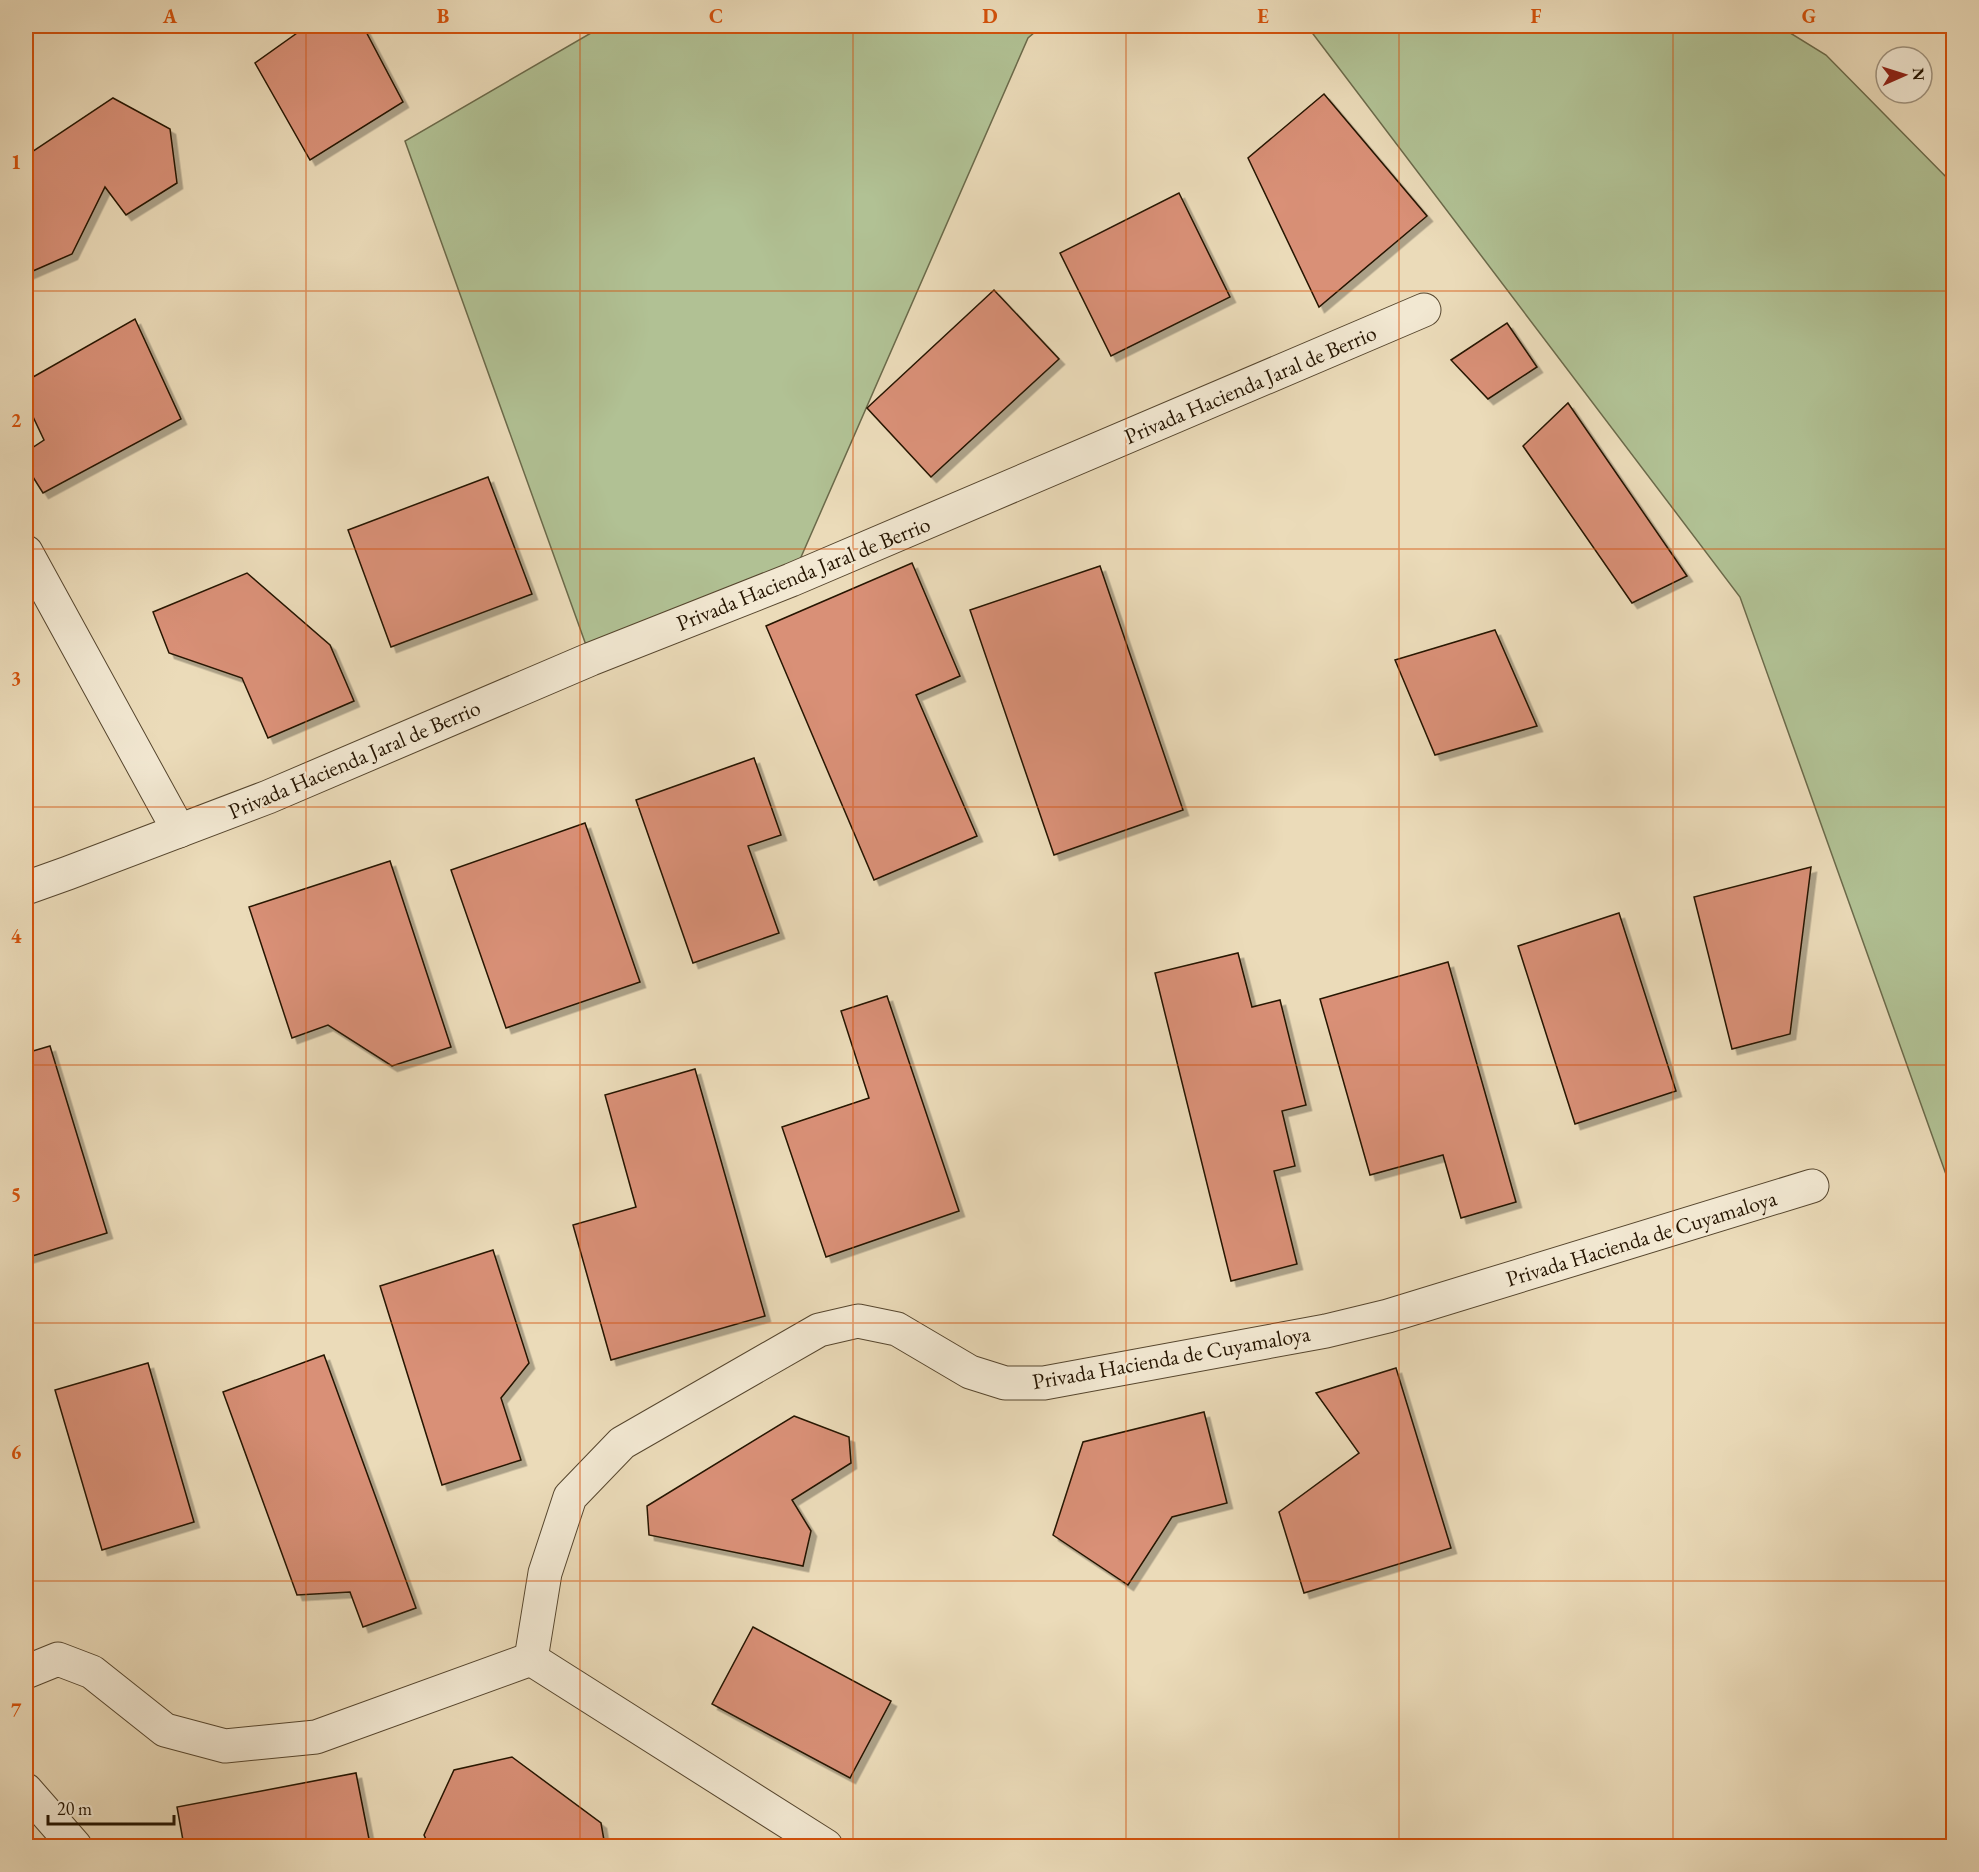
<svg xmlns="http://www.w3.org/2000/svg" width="1979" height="1872" font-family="'EB Garamond',serif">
<defs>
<filter id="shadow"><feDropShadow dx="5.5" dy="5.5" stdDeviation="0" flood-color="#0004"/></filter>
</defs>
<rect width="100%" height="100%" fill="#ebdbb9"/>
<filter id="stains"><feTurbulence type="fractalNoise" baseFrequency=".00333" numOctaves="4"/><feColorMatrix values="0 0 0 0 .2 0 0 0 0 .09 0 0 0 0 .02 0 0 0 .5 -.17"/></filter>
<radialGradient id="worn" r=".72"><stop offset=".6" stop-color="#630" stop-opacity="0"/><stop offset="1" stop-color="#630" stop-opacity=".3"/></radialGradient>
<!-- green -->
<g fill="#b1c194" stroke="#6b6a4a" stroke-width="1.5">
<path d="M603,26h439l-14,12 -237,542 -200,79 -186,-518z"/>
<path d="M1307,26h472l47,29 127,129v1010l-213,-597z"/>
</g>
<!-- building -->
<g fill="#d99077" stroke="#251400" stroke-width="1.5" filter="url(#shadow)">
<path d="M307,26h56l40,76 -93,58 -55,-97z"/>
<path d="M1324,94l103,122 -108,91 -71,-149z"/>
<path d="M113,98l57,31 7,54 -51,32 -21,-28 -33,67 -46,20v-118z"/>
<path d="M1179,193l51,104 -119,59 -51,-103z"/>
<path d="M994,290l65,69 -128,118 -64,-69z"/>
<path d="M135,319l46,100 -138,74 -17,-27v-14l18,-12 -18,-38v-21z"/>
<path d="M1507,323l30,44 -49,32 -37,-39z"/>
<path d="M1568,403l119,173 -55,27 -109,-157z"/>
<path d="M488,477l44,117 -141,53 -43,-117z"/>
<path d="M912,563l48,113 -44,19 61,141 -103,44 -108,-254z"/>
<path d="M1100,566l83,244 -129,45 -84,-245z"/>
<path d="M247,573l83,72 24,56 -86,37 -26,-60 -73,-25 -16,-41z"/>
<path d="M1495,630l42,96 -102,29 -40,-95z"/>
<path d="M754,758l27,77 -33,11 31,87 -86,30 -57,-163z"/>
<path d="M585,823l55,159 -134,46 -55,-158z"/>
<path d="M390,861l61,186 -59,19 -64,-41 -36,13 -43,-131z"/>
<path d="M1811,867l-21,167 -58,15 -38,-152z"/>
<path d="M1619,913l57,178 -101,33 -57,-178z"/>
<path d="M1238,953l14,54 28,-7 26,105 -24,6 13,55 -21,5 23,93 -66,17 -76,-308z"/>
<path d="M1448,962l68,240 -55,16 -18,-63 -73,20 -50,-176z"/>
<path d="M887,996l72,215 -133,46 -44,-130 87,-29 -28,-87z"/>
<path d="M50,1046l57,187 -81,25v-205z"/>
<path d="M695,1069l70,247 -154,44 -38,-135 63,-18 -31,-112z"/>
<path d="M493,1250l36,113 -28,35 20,62 -79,25 -62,-199z"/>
<path d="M324,1355l92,253 -53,19 -13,-35 -53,3 -74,-203z"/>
<path d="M148,1363l46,159 -92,28 -47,-160z"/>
<path d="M1396,1368l55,180 -147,45 -25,-81 80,-59 -43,-60z"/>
<path d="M1204,1412l23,91 -55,14 -44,68 -75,-50 30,-93z"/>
<path d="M794,1416l55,21 2,26 -59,37 19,31 -8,35 -154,-31 -2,-29z"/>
<path d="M753,1627l138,74 -41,77 -138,-74z"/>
<path d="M512,1757l89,66 4,23h-176l-5,-11 30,-65z"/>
<path d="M356,1773l13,66 -38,7h-147l-7,-39z"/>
</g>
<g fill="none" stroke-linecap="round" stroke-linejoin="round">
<!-- minor casing -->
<g stroke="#56462e" stroke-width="35">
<g id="minor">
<path d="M26,552l153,279"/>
<path d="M26,888l42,-15 200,-76 323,-138 200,-79 633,-270"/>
<path d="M531,1659l14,-86 25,-76 52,-54 197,-113 39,-9 39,8 73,43 35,11h39l282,-52 62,-15 424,-130"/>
<path d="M531,1659l295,187"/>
<path d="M26,1672l32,-13 34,13 73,58 60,16 91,-9 215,-78"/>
<path d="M26,1790l49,56"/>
</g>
</g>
<!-- minor -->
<use href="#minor" stroke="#f2e8d2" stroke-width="33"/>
</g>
<!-- grid -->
<path fill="none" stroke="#d4520b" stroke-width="1.5" stroke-opacity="0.55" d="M306,26v1820M580,26v1820M853,26v1820M1126,26v1820M1399,26v1820M1673,26v1820M26,291h1928M26,549h1928M26,807h1928M26,1065h1928M26,1323h1928M26,1581h1928"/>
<g text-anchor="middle" stroke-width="4.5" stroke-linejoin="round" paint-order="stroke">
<!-- street labels -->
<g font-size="22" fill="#251400" stroke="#f2e8d2">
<text transform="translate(1250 384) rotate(-23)" y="8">Privada Hacienda Jaral de Berrio</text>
<text transform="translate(803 573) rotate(-22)" y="8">Privada Hacienda Jaral de Berrio</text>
<text transform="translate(354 759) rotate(-23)" y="8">Privada Hacienda Jaral de Berrio</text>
<text transform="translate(1641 1238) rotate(-17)" y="8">Privada Hacienda de Cuyamaloya</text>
<text transform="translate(1171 1357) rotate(-10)" y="8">Privada Hacienda de Cuyamaloya</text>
</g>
</g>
<!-- margin -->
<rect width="1979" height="1872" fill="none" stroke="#ebdbb9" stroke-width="66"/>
<!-- north arrow -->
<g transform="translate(1904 75) rotate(87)"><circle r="28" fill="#f2e8d2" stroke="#a0937e" stroke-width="1.5"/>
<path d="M0-4.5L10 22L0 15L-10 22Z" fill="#8f2418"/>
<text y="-9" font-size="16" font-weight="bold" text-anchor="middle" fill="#251400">N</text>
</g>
<!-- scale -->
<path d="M48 1815v9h126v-9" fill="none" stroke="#251400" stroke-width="3"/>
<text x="57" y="1815" font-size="18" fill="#251400" stroke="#f2e8d2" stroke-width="4.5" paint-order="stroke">20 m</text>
<rect x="33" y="33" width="1913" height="1806" fill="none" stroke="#d4520b" stroke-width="2"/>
<g font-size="20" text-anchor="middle" font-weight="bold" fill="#d4520b">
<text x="170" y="23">A</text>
<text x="443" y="23">B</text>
<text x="716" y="23">C</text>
<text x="990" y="23">D</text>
<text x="1263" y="23">E</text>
<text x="1536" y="23">F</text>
<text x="1809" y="23">G</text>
<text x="16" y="169">1</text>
<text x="16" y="427">2</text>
<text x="16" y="685">3</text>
<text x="16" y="943">4</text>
<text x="16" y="1201">5</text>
<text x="16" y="1459">6</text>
<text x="16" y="1717">7</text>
</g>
<rect width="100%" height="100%" filter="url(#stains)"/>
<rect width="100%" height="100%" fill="url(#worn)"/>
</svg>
